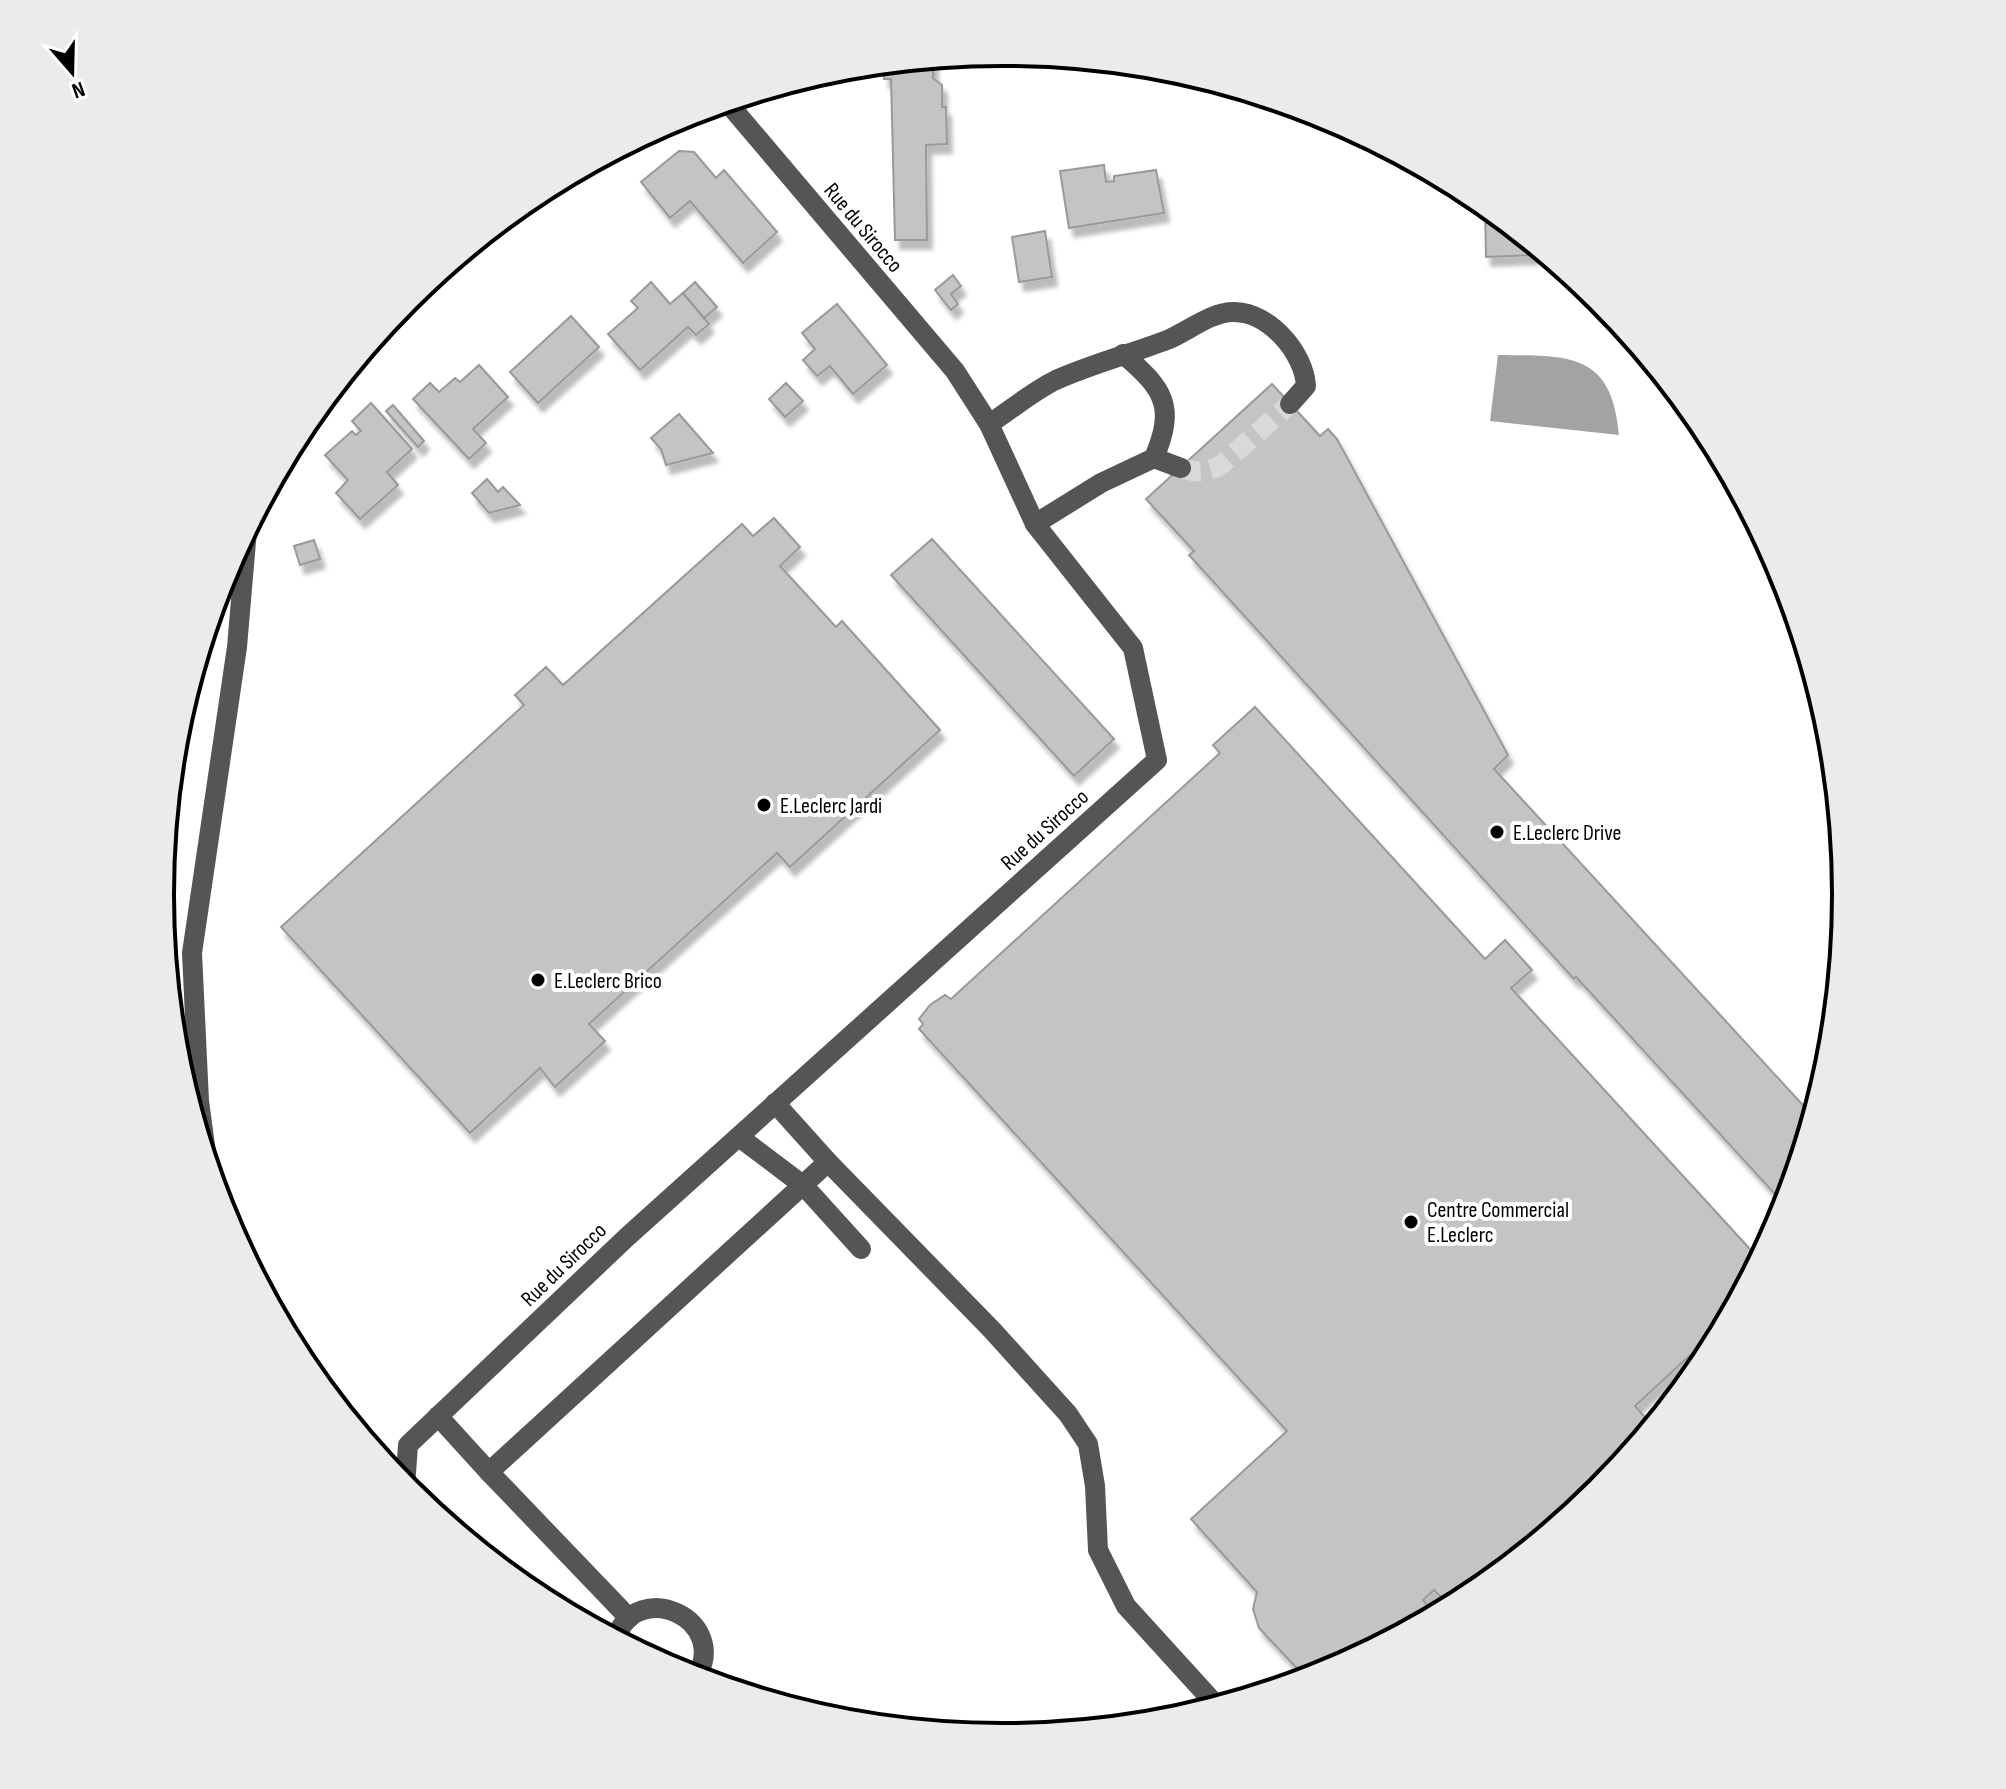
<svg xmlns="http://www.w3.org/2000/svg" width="2006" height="1789" font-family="'Sofia Sans Condensed',sans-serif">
<defs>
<filter id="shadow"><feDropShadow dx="5" dy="9" stdDeviation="2" flood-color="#0004"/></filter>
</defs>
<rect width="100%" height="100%" fill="#fff"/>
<!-- water -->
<path fill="#a3a3a3" d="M1498,355c69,1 114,-4 121,80l-129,-14z"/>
<!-- building -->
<g fill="#c4c4c4" stroke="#999" stroke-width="2" filter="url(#shadow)">
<path d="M933,59v19l9,7v22h4l1,37 -21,1 1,95h-32l-4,-161h-7v-15z"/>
<path d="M679,151l15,1 22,26 8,-8 53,62 -34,31 -53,-62 -20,17 -29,-36z"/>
<path d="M1104,165l2,17 8,-1v-5l42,-6 8,43 -95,15 -9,-57z"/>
<path d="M1485,209h4l45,37v9l-48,2z"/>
<path d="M1045,231l7,46 -33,5 -7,-45z"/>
<path d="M953,275l8,11 -10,8 7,10 -7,6 -16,-20z"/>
<path d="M651,282l19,22 13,-11 26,31 -13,11 -8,-8 -48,43 -32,-36 30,-26 -7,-7z"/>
<path d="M695,282l22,25 -13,11 -21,-25z"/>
<path d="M837,304l50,61 -34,29 -23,-28 -13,10 -14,-16 12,-11 -13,-16z"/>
<path d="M571,316l28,31 -61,56 -28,-31z"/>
<path d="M479,365l29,32 -35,32 13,14 -17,16 -56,-60 17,-16 9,9 16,-14 5,4z"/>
<path d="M786,383l17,18 -18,16 -16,-18z"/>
<path d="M1272,384l48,52 8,-7 9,10 171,316 -14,14 318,346 -27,90 -209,-228 -2,2 -385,-424 5,-4 -48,-52z"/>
<path d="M371,403l41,46 -25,23 11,13 -38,34 -24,-26 12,-13 -23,-25 27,-24 4,4 5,-4 -9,-10z"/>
<path d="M393,405l31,36 -6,6 -32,-36z"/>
<path d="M679,414l34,39 -47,12 -5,-16 -10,-11z"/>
<path d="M487,479l11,13 5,-5 17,18 -31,8 -17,-20z"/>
<path d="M774,518l26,29 -20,19 56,61 6,-6 98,109 -150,137 -13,-14 -188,171 16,17 -50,46 -15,-19 -70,65 -189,-206 243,-222 -9,-10 31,-28 17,18 179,-161 11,12z"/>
<path d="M932,539l182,200 -40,37 -183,-201z"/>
<path d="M314,540l6,19 -20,6 -6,-19z"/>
<path d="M1255,707l230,252 20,-19 27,30 -21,18 248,271 -34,64 -90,83 17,19 -54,66 -127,104 -21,12 -16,-17 -11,10 12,14 -110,59 -18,6 -48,-51 -6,-19 4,-17 -66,-73 96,-88 -368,-402 4,-5 -4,-5 11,-14 15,-10 6,4 269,-246 -7,-8z"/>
</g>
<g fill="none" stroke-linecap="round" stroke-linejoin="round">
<!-- minor-tunnel -->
<path stroke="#d9d9d9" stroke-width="20" stroke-dasharray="20 10" stroke-linecap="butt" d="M1181,468c15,5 25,5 40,-3l69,-61"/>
<!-- minor -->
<g stroke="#555" stroke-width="20">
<path d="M1123,354c41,35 53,52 31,104"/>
<path d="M989,424c22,-14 44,-33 67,-44 36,-16 74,-26 111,-40 20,-8 45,-29 68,-28 35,1 69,41 71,74l-16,18"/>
<path d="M1035,524l66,-41 53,-25 27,10"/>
<path d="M775,1103l53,59 164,168 76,84 20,30 7,42 3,64 28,56 91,100"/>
<path d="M739,1137l65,49 57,63"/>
<path d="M207,1160l-8,-59 -7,-148 45,-306 10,-117"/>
<path d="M438,1416l51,56"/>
<path d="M405,1487l3,-42 219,-208 530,-477 -24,-112 -98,-124 -46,-100 -34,-53 -228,-269"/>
<path d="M629,1618l-140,-146 339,-310"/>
<path d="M616,1638c21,-61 115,-19 80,40"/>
</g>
</g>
<!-- markers -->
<g fill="#000" stroke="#fff" stroke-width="3">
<circle cx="764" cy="805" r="8"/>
<circle cx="1497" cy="832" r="8"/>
<circle cx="538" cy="980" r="8"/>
<circle cx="1411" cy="1222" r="8"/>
</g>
<g text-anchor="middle" stroke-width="8" stroke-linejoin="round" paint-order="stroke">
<!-- street labels -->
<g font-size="22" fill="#000" stroke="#fff">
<text transform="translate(864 227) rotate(50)" y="8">Rue du Sirocco</text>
<text transform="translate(1044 829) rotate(-42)" y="8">Rue du Sirocco</text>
<text transform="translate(563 1264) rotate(-44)" y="8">Rue du Sirocco</text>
</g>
<!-- poi labels -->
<g font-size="22" fill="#000" stroke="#fff" text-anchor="start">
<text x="780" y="813">E.Leclerc Jardi</text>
<text x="1513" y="840">E.Leclerc Drive</text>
<text x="554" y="988">E.Leclerc Brico</text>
<text x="1427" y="1217">Centre Commercial<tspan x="1427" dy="25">E.Leclerc</tspan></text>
</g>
</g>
<!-- crop -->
<path d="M0 0H2006V1789H0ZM1002 66H1004A828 828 0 0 1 1832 894V895A828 828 0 0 1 1004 1723H1002A828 828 0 0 1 174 895V894A828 828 0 0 1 1002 66Z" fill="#ebebeb" fill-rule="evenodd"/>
<path fill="none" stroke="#000" stroke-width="4" d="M1002 66H1004A828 828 0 0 1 1832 894V895A828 828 0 0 1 1004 1723H1002A828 828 0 0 1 174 895V894A828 828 0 0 1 1002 66Z"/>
<!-- north arrow -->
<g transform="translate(72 72) rotate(160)" stroke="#ffffff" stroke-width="6" paint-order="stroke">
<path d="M0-6L14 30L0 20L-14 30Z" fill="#000000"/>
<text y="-12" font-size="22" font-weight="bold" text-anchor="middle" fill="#000000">N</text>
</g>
</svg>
